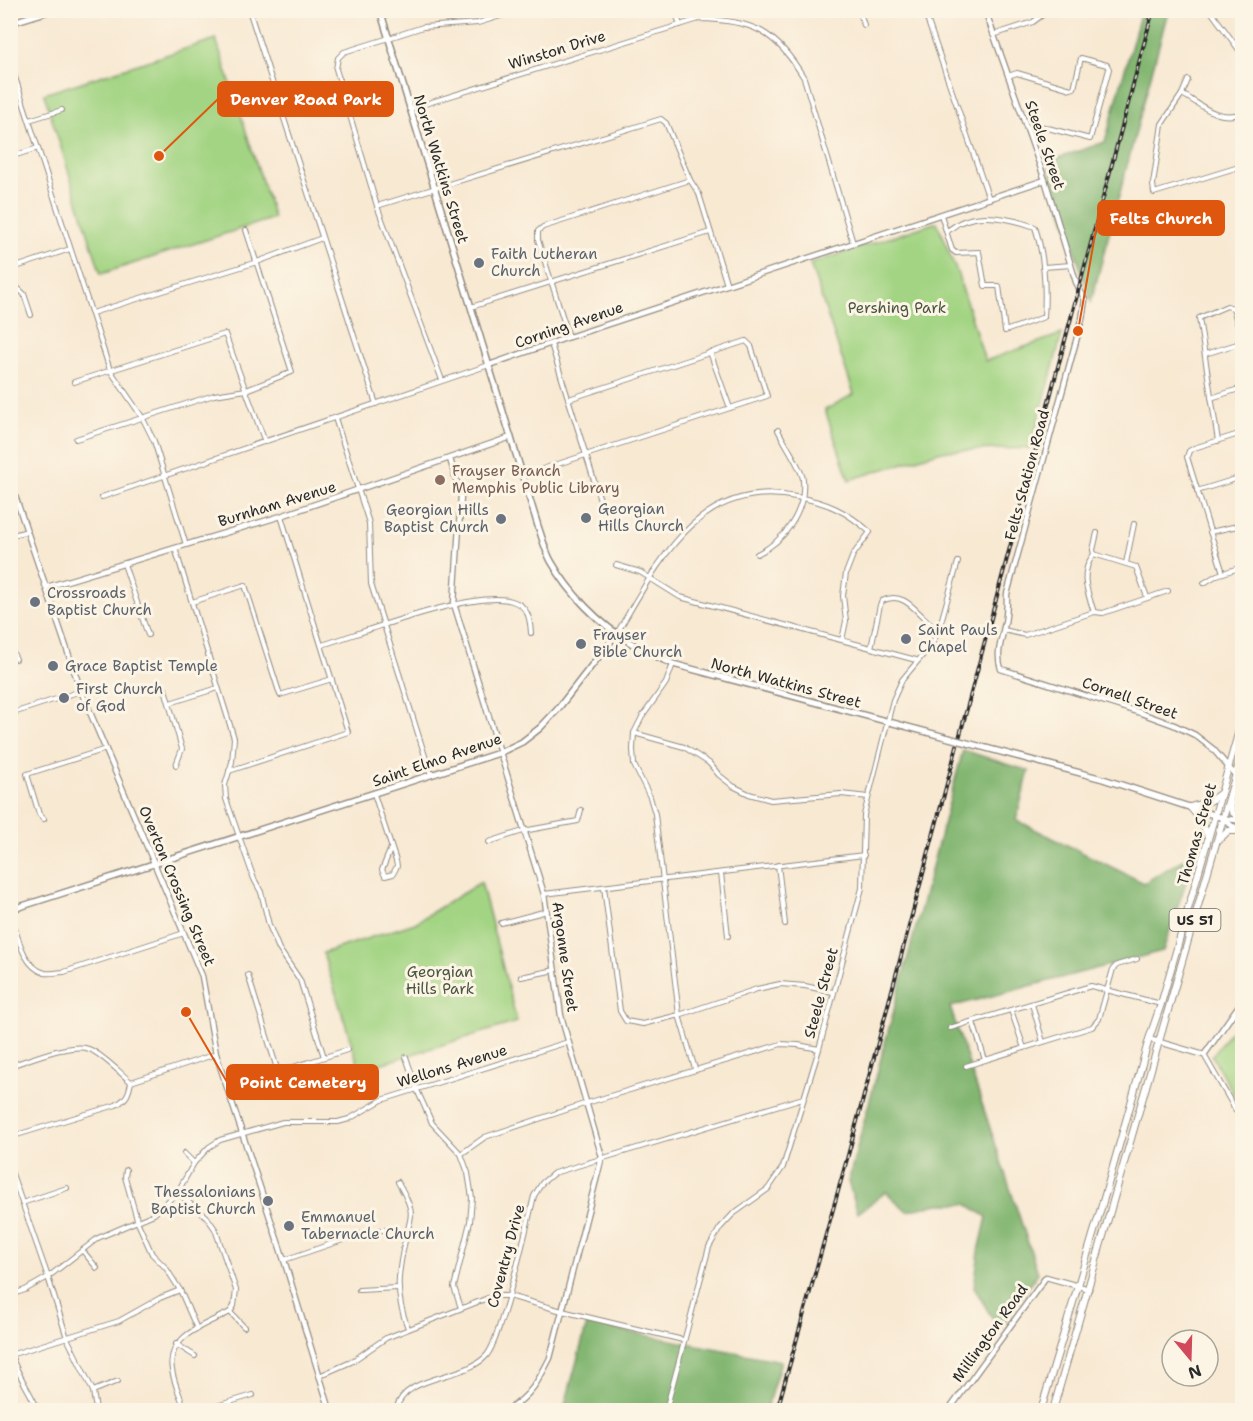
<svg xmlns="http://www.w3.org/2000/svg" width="1253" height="1421" font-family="'Shantell Sans',sans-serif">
<rect width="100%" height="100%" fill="#fcf5e5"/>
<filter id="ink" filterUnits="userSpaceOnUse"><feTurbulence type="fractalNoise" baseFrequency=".0167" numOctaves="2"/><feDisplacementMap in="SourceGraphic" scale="12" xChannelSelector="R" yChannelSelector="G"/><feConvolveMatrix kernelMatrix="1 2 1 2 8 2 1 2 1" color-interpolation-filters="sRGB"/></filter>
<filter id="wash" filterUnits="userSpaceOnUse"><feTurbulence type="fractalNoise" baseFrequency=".008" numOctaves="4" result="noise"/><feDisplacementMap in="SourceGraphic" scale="24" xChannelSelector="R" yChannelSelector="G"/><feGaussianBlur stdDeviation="1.35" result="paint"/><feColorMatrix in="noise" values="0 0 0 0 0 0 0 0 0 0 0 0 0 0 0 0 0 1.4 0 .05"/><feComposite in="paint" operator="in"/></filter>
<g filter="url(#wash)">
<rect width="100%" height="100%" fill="#f8e9d3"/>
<!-- green -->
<g fill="#a3d483" stroke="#678057" stroke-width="1.5">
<path d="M216,39l58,179 -173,56 -57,-180z"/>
<path d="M937,222l21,53 27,86 77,-27 -31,114 -89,3 -93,29 -24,-70 29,-16 -44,-130z"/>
<path d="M481,882l36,140 -157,48 -37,-117 92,-30z"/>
<path d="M1242,1015v94l-30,-53z"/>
</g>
<!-- forest -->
<g fill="#82b671" stroke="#56704e" stroke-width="1.5">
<path d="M1141,11h27l-77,291 -44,-140 58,-20z"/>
<path d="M963,750l66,21 -13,49 128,63 52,-31 -33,99 -213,56 88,266 -39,57 -25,-43 5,-36 8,-34 -20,-13h-28l-32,7 -21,-19 -28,21 -10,-31z"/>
<path d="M587,1324l194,37 -15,49h-207l6,-5z"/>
</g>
</g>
<g filter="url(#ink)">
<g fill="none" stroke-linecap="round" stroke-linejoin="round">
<!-- minor casing -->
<g stroke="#928a7f" stroke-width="6">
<g id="minor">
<path d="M249,10l127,394"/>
<path d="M675,10l5,15"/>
<path d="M859,10l5,15"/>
<path d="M924,10l65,189"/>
<path d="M1210,10l32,44"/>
<path d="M993,35l40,-13 16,-12"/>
<path d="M10,62l100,308 32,47 12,24 32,104"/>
<path d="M1008,76l9,-3 54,16 3,-1 7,-30 26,7 2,4 -19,70 -50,-13 -13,3"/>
<path d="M1188,80l-6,14 -20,30 -9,60 1,9 88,-27"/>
<path d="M1182,94c21,12 36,28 60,19"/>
<path d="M409,109l290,-90c54,1 77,12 105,59l49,165"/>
<path d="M29,120l33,-10"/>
<path d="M10,157l28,-9"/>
<path d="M377,206l284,-87 5,4 24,57 9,14 28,91"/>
<path d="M941,215l11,35 4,3 23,-1 6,34h14l6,45 39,-14c2,-29 0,-62 -9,-90 -22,-8 -53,-16 -76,-4 -5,3 -8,6 -13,8"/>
<path d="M1043,267l28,-2"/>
<path d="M10,273l6,-6 54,-18"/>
<path d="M10,281l14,13 7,21"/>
<path d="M471,307l239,-75"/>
<path d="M92,313l165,-51 65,-24"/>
<path d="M569,337l-31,-97v-9l5,-4 147,-47"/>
<path d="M551,344l51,162"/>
<path d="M710,352l20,56"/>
<path d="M1205,354l32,-10 4,-8 -8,-28 -6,-2 -28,12 19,123"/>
<path d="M442,380l-65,-174 -41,-137 2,-11 6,-6 45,-14 34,-11 55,-4 42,-13"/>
<path d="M74,382l151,-48 40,108"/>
<path d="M1211,398l31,-10"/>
<path d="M335,418l34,105 2,61 60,191"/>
<path d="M76,439l138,-44 32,-5 46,-18 -46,-142"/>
<path d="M524,475l243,-79 -16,-50 -5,-5 -177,58"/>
<path d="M1197,491l45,-14"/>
<path d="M102,497l387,-132"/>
<path d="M1210,532l32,-7"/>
<path d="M10,536l17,-5"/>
<path d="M175,548l59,190 -2,24 -7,23 1,14 28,80 7,13 8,33 10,24 21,31 24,77"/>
<path d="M757,554c27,-12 49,-43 46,-74 0,-10 -20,-39 -25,-50"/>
<path d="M1094,554l42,13 11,30"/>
<path d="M1126,563l8,-39"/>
<path d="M124,564l24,71"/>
<path d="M616,565l24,7 40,25 236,63"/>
<path d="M1223,573l-36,-116 2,-6 5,-3 48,-15"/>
<path d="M1204,583l13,-8 25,-8"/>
<path d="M192,602l53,-17 35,110 52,-16"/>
<path d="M1094,612c-7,-21 -15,-39 0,-58l-1,-4 4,-17"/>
<path d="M1004,630l21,5 69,-23 9,1 65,-22"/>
<path d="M617,633c42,-71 81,-155 179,-136 31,5 50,14 74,35l-17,23 -7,18 -3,23 3,25 -4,19"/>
<path d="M322,645c40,-12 154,-56 190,-44 16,5 18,17 19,32"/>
<path d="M10,647l6,12"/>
<path d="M871,648l9,-43 2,-4c26,-13 38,20 57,28"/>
<path d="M673,664l-7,19 -24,34 -8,16 -1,16 1,16 16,32 5,17 24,201 16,54"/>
<path d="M165,689l17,60 -6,16"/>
<path d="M170,703l48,-15"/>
<path d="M10,714l71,-23"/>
<path d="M634,733l50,14 25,16 10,12 14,11 16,8 22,6 70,-6 27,3"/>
<path d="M229,771l119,-39 -67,-216"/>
<path d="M374,794l22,67 1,5 -4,8 -8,2 -3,-6 9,-22"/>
<path d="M44,819l-5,-5 -12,-40 79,-25"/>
<path d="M489,842l34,-11 55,-10 3,-11"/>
<path d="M778,865l7,59"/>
<path d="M721,873l7,63"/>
<path d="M604,887l16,124 6,10 17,3 36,-9 78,-26 23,-5 25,2 28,6"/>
<path d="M544,894l320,-39"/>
<path d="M10,913c7,19 12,54 35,60 5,1 13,-1 19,-1l120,-39"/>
<path d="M501,923l46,-12"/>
<path d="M248,975l30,97"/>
<path d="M521,977l34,-7"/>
<path d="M1032,1004l11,38"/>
<path d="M1011,1010l13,38"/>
<path d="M973,1022l12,38"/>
<path d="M950,1028l141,-42 70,18"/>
<path d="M1204,1055l38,66"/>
<path d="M406,1057l11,33 15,33 29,31 7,19 4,25 -2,24 -16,65 7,21"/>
<path d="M10,1066c19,-6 62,-24 79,-17 13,5 30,23 42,33"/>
<path d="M966,1066l126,-39 7,-8 14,-50 4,-4 20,-6"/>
<path d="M227,1088l120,-38"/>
<path d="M10,1137l106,-32c11,-6 13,-12 15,-23l85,-28"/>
<path d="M184,1153l10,10"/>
<path d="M461,1154l24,-17 102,-34 194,-59 17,1 21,4"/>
<path d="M10,1168l38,109 19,61 26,53 3,19"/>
<path d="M126,1170l-1,7 13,46 14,31 14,14 14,22 17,39"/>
<path d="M398,1182c4,8 10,17 12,26 3,9 -2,19 -4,28 -8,35 -12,58 2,92"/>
<path d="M177,1193l29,23 9,13 21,61 -2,16 -4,6c-25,13 -64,24 -58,58 2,14 9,27 13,40"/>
<path d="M22,1203l45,-15"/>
<path d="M82,1250l15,18"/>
<path d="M284,1260l88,-30h16l18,4"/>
<path d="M359,1290l39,-2"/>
<path d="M10,1295l15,-5 23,-13 50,-39 56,-24 23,-21 17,-30 15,-16 11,-7 63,-18h55l11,-3 33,-19 186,-58"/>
<path d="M230,1312l14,15"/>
<path d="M176,1344l19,12"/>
<path d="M10,1355l109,-34 41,-23 20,-8"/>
<path d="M11,1355c6,19 19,36 27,55"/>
<path d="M319,1376l32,-14 35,-24 107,-42h16l53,15 121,29"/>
<path d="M93,1391l25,-10"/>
<path d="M203,1410l50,-15"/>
<path d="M396,1410c8,-37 69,-29 91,-55 7,-9 10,-22 14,-34 14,-41 23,-83 33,-125l8,-13 12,-10 249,-75"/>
<path d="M666,1410l43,-163 11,-19 13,-14 35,-25 15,-22 36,-118 43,-161 2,-73 29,-115 9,-20 30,-36 7,-15 19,-67"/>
</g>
</g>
<!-- tertiary casing -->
<g stroke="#928a7f" stroke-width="7">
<g id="tertiary">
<path d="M985,10l60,170 31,102 9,18 -3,19 -75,275c0,11 0,22 -3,33 -3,16 -8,26 -3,42l140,44 33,12 21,10 18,14 23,27"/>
<path d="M489,365l80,-28 476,-157"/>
<path d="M450,459l11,37 -7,108 90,290 17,122 41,141 -52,201c-12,24 -19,37 -42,52"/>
<path d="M10,481l71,210 121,285 14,78 68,206 46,150"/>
<path d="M47,587l234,-71 230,-79"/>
<path d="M1223,818l9,8 10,3"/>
<path d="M1223,818l18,3"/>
<path d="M1149,1039l55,16 38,-54"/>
<path d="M949,1410l97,-133 43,12"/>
</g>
</g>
<!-- secondary casing -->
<g stroke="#928a7f" stroke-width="8">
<g id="secondary">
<path d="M380,10l158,516c4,11 7,24 13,35 18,32 48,63 80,82 13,8 28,15 42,21l276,74"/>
<path d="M10,23l42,-13"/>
<path d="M971,744l132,35 120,39"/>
<path d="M10,910l489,-157 23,-11 18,-14 17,-18 60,-77"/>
</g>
</g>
<!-- trunk casing -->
<g stroke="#928a7f" stroke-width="8">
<g id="trunk">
<path d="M1230,799l2,13 10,8"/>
<path d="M1208,837l-7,-17 -11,-13 20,-6 11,-8"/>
<path d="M1220,839l8,-8h14"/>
<path d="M1041,1410l66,-222 42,-149 12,-35 81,-284"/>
<path d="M1053,1410l189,-657"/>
</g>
</g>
<!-- minor -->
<use href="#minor" stroke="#fff" stroke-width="4"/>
<!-- tertiary -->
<use href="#tertiary" stroke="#fff" stroke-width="4.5"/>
<!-- secondary -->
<use href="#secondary" stroke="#fff" stroke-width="5"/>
<!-- trunk -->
<use href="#trunk" stroke="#fff" stroke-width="6"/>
<!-- rail casing -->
<g stroke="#2b2b2b" stroke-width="4">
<path id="rail" d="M777,1410l70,-251 306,-1149"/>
</g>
<!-- rail -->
<use href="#rail" stroke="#fcf5e5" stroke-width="1.5" stroke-dasharray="4.5" stroke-linecap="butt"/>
<!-- secondary-bridge casing -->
<g stroke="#928a7f" stroke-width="8" stroke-linecap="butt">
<path id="secondary-bridge" d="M949,738l22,6"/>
</g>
<!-- secondary-bridge -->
<use href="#secondary-bridge" stroke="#fff" stroke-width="5"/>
</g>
</g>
<!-- markers -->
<g fill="#6b7280" stroke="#fcf5e5" stroke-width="2">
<circle cx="479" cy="263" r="6"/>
<circle cx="586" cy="518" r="6"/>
<circle cx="501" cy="519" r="6"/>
<circle cx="35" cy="602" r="6"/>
<circle cx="906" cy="639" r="6"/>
<circle cx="581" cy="644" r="6"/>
<circle cx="53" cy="666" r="6"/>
<circle cx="64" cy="698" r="6"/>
<circle cx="268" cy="1201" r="6"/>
<circle cx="289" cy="1226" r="6"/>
</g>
<circle fill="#8d6e63" stroke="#fcf5e5" stroke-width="2" cx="440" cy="480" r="6"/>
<g text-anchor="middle" stroke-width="6" stroke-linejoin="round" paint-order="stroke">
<!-- shield labels -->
<rect fill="#fcf5e5" stroke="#6a6863" stroke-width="1.5" x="1169.5" y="909" width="51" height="22" rx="4.5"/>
<g font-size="14" font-weight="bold" fill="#2b2b2b">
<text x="1195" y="925">US 51</text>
</g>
<!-- street labels -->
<g font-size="15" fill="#2b2b2b" stroke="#fcf5e5">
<text transform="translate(557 50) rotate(-17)" y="5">Winston Drive</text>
<text transform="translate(1045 145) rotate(71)" y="5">Steele Street</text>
<text transform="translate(441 169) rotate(73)" y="5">North Watkins Street</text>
<text transform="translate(569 325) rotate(-19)" y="5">Corning Avenue</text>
<text transform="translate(1027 475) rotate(-75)" y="5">Felts Station Road</text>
<text transform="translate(277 504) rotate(-17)" y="5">Burnham Avenue</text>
<text transform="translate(786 683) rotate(15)" y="5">North Watkins Street</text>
<text transform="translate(1130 698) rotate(19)" y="5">Cornell Street</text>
<text transform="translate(437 760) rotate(-19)" y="5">Saint Elmo Avenue</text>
<text transform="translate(1197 834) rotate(-74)" y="5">Thomas Street</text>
<text transform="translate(177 886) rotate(67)" y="5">Overton Crossing Street</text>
<text transform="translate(565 957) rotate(82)" y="5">Argonne Street</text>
<text transform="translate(821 993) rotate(-75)" y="5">Steele Street</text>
<text transform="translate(452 1066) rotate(-17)" y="5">Wellons Avenue</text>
<text transform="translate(506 1256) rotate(-75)" y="5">Coventry Drive</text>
<text transform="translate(990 1333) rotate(-54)" y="5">Millington Road</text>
</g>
<!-- worship labels -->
<g font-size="15" fill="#5b616d" stroke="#fcf5e5" text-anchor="start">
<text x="491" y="259">Faith Lutheran<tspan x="491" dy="17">Church</tspan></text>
<text x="598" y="514">Georgian<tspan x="598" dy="17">Hills Church</tspan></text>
<text x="489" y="515" text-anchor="end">Georgian Hills<tspan x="489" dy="17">Baptist Church</tspan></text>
<text x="47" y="598">Crossroads<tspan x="47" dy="17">Baptist Church</tspan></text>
<text x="918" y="635">Saint Pauls<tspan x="918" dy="17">Chapel</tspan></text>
<text x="593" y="640">Frayser<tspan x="593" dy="17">Bible Church</tspan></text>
<text x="65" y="671">Grace Baptist Temple</text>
<text x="76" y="694">First Church<tspan x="76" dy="17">of God</tspan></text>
<text x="256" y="1197" text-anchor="end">Thessalonians<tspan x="256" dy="17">Baptist Church</tspan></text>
<text x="301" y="1222">Emmanuel<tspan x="301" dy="17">Tabernacle Church</tspan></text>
</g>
<!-- park labels -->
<g font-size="15" fill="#495541" stroke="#fcf5e5">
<text x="897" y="313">Pershing Park</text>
<text x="440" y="977">Georgian<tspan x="440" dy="17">Hills Park</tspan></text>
</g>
<!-- education labels -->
<g font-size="15" fill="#785e54" stroke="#fcf5e5" text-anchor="start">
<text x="452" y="476">Frayser Branch<tspan x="452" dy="17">Memphis Public Library</tspan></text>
</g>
</g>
<!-- callouts -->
<path fill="none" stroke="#df570e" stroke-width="2" d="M159 156L218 99M1078 331L1098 218M186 1012L227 1082"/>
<g fill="#df570e" stroke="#fcf5e5" stroke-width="2">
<circle cx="159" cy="156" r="6"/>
<circle cx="1078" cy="331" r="6"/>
<circle cx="186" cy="1012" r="6"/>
</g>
<g fill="#df570e" stroke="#df570e" stroke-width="2">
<rect x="218" y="82" width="175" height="34" rx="6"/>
<rect x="1098" y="201" width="126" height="34" rx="6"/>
<rect x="227" y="1065" width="151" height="34" rx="6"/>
</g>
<g font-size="16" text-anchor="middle" font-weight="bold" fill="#fff">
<text x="306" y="105">Denver Road Park</text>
<text x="1161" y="224">Felts Church</text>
<text x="303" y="1088">Point Cemetery</text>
</g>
<!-- margin -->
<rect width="1253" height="1421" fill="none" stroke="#fcf5e5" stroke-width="36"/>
<!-- north arrow -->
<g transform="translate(1190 1358) rotate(161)"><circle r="28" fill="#fcf5e5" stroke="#a8a49b" stroke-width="1.5"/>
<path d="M0-4.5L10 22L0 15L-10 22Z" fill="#d1495b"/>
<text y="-9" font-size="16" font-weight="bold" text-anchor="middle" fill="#2b2b2b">N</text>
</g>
</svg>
